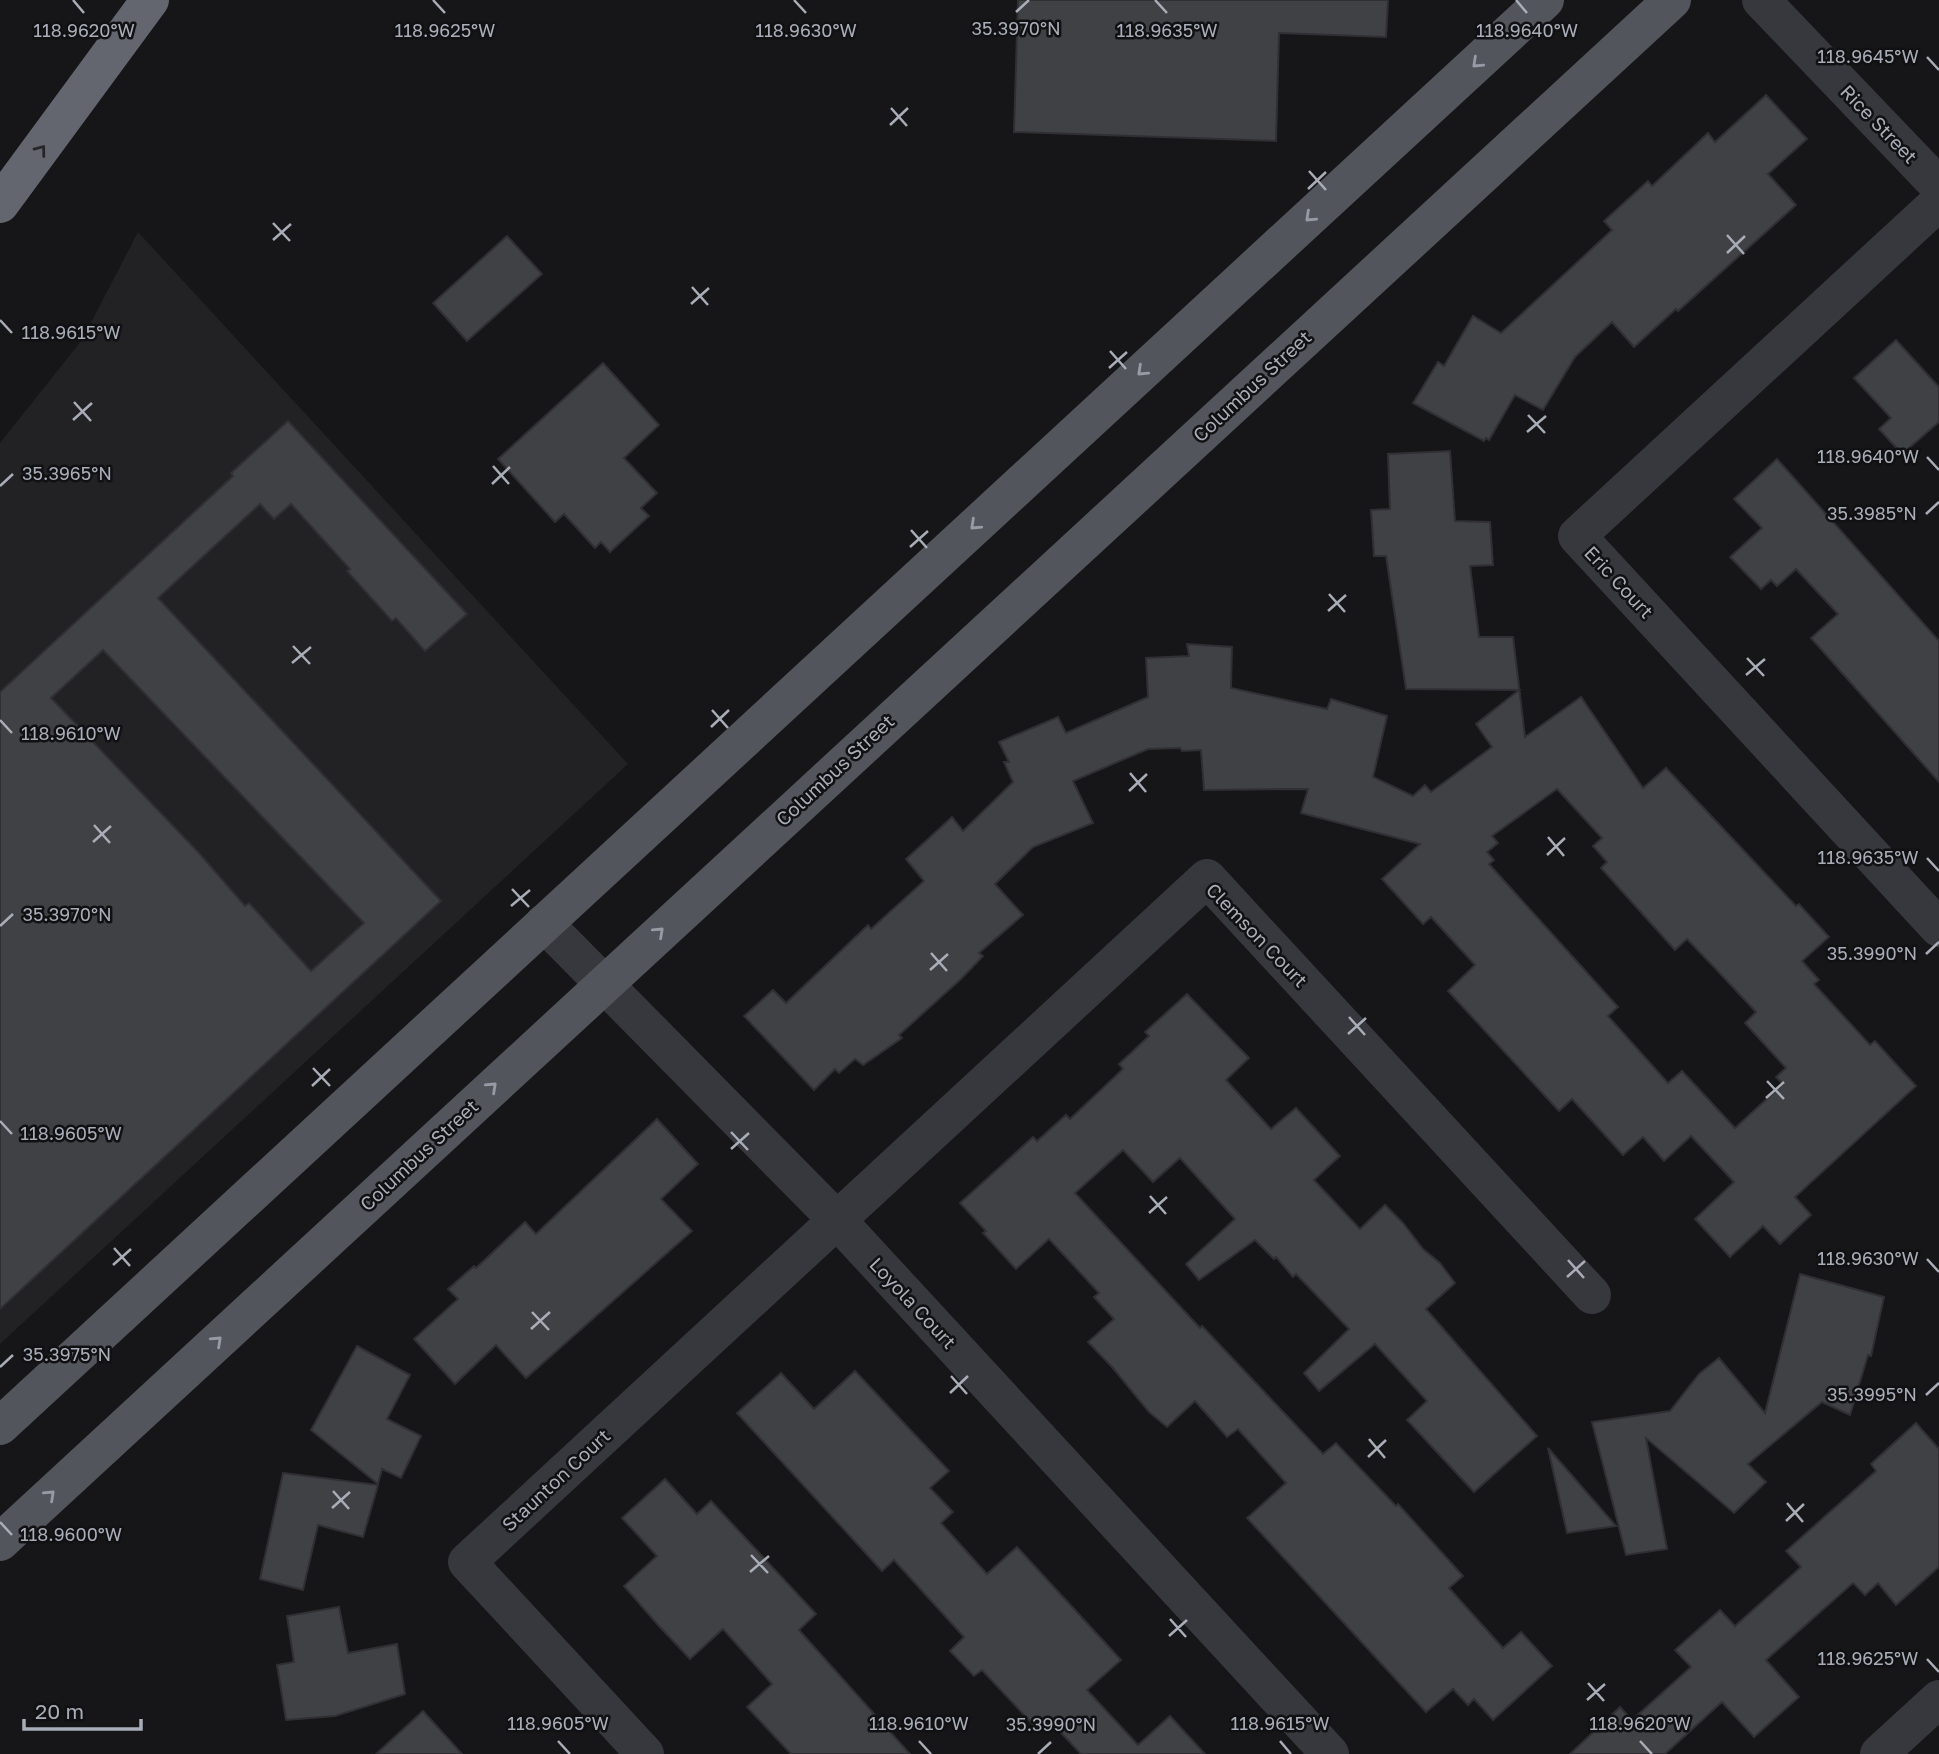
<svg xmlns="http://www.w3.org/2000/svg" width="1939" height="1754" font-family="'Golos Text',sans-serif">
<rect width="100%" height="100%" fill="#161618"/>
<!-- built -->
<path fill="#222225" d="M138,232l490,532 -628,580v-901l82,-103z"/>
<!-- building -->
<g fill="#404145" stroke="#303034" stroke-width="2" fill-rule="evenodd">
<path d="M1018,0h370l-2,37 -107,-4 -3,108 -262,-9z"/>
<path d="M1766,95l41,44 -39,35 28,31 -118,106 -2,-2 -42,38 -22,-25 -37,35 -32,53 -28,-15 -26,45 -3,-2 -2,3 -71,-38 25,-41 6,4 29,-50 28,17 111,-103 -8,-9 44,-40 4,5 56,-53 7,9z"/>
<path d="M507,236l35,38 -75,67 -34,-38z"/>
<path d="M1896,340l43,47v35l-37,32 -23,-25 12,-11 -37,-40z"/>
<path d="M603,363l56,62 -35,33 33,35 -16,15 8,8 -39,36 -9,-10 -6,6 -31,-34 -9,8 -57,-63z"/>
<path d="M288,421l179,193 -42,37 -29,-33 -4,3 -45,-50 3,-2 -59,-65 -17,15 -14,-15 -102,94 283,303 -441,408v-617l233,-216 -2,-3zM103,650l261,273 -53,48 -62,-68 -4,3 -46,-53 -148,-155z"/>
<path d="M1450,451l5,70 35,1 3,43 -23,1 9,71h34l12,100 56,-40 62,91 23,-20 130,138 3,-2 30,33 -27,24 17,19 -5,4 56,61 5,-4 41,45 -121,111 16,18 -31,29 -17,-18 -33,31 -35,-38 39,-37 -43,-46 -27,25 -21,-24 -20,18 -51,-56 -13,12 -111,-120 27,-26 -44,-48 -8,7 -41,-45 38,-35 -119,-31 7,-24 -104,1 -3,-40 -19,1 -2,-3 -32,1 -75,32 20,42 -60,24 -38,37 28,31 -44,38 4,3 -22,23 -62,56 3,3 -39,27 -8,-6 -16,14 -4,-4 -21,21 -70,-74 29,-26 13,13 82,-78 3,4 53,-48 -18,-22 46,-42 11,14 50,-49 -9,-20h5l-10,-20 59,-25 8,16 82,-36 -2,-39 43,-2 -2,-12 45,3 -1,41 96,21 4,-10 56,17 -14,61 40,19 12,-11 6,7 61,-45 -16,-23 43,-34 -113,-1 -20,-133h-12l-3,-46 19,-1 -2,-55zM1557,789l45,49 -9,8 14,16 -6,6 74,82 12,-11 26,27 43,46 -11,11 41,45 -10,9 7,7 -48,44 -53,-57 -14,12 -60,-67 10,-9 -129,-143 5,-4 -7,-8 11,-9 -6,-7z"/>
<path d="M1777,459l162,182v141l-128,-144 27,-24 -42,-45 -19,17 -6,-6 -10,9 -31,-32 32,-29 -28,-29z"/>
<path d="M1187,994l62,64 -23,22 45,49 25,-21 44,48 -26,24 46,49 25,-24 18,18 20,26 17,14 15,20 -29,26 111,127 -63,56 -67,-72 20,-19 -52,-57 -56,47 -15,-18 45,-44 -53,-55 -3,3 -17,-20 -2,2 -19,-19 -56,40 -13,-16 49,-45 -55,-61 -27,24 -30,-32 -48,43 125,135 2,-2 121,128 13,-11 60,63 2,-2 65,72 -14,12 54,60 18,-16 31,34 -59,54 -19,-21 -6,6 -15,-16 -27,23 -179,-194 39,-35 -48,-54 -11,8 -32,-36 -28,26 -18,-15 -37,-45 -24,-25 26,-23 -20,-22 5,-4 -50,-54 -33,30 -33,-36 3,-2 -26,-28 73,-66 4,4 29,-26 4,4 53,-50 -4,-5 30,-28 -4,-4z"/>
<path d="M657,1119l41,45 -37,35 31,32 -166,147 -30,-33 -41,39 -41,-45 44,-40 -10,-10 26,-23 2,2 49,-46 11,12z"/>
<path d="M1800,1274l84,23 -13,59 -3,-1 -18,60 -28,-13 -74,62 18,18 -32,31 -88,-75 21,111 -41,6 -34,-133 78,-11 29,-37 20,-16 46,55z"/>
<path d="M357,1346l53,29 -23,44 34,17 -20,42 -19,-9 -4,15 -67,-54z"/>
<path d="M855,1371l94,100 -19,17 23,24 -12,11 46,51 30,-27 104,113 -34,30 51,55 32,-29 35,38h-124l-31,-33 -11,10 -57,-61 -8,6 -24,-25 14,-14 -70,-77 -12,11 -145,-158 44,-40 33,36z"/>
<path d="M1916,1423l23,26v118l-43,38 -18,-22 -13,12 -12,-12 -87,77 33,37 -45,40 -32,-35 -57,52h-95l50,-47 12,13 59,-53 -16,-17 45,-40 15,16 66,-59 -15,-16 90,-80 -5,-7z"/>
<path d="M1548,1448l68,78 -49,7z"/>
<path d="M283,1473l95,12 -15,52 -45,-12 -15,65 -43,-11z"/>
<path d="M665,1479l32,35 14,-13 105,113 -17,16 111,124h-119l-44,-47 25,-23 -49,-55 -33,30 -32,-34 -34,-39 33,-30 -35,-38z"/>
<path d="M339,1607l9,46 49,-9 8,50 -70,22 -49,4 -9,-55 17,-3 -7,-46z"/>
<path d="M423,1711l39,43h-86z"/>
</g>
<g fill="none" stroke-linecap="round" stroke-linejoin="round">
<!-- minor -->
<g stroke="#37383d" stroke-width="38">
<path d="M1761,0l178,186"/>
<path d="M1939,202l-362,334 362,392"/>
<path d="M544,923l293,297 493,534"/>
<path d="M645,1754l-178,-192 740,-684 385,417"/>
<path d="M1879,1754l60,-55"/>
</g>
<!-- major -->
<g stroke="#53555c" stroke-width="38">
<path d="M0,1426l1545,-1426"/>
<path d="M0,1542l1672,-1542"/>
</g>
<!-- highway -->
<path stroke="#63666e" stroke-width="38" d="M0,204l150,-204"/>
</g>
<!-- one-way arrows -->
<defs><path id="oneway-chevron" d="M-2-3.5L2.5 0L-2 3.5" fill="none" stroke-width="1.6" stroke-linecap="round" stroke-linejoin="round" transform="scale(1.75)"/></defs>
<g stroke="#979ba6">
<use href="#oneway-chevron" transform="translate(1477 63) rotate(137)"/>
<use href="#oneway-chevron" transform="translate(1310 217) rotate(137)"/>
<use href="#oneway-chevron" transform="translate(1142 371) rotate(137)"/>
<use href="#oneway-chevron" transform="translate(975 525) rotate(137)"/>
<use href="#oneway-chevron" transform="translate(659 932) rotate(-43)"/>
<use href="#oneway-chevron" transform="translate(492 1087) rotate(-43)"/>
<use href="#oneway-chevron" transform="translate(217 1341) rotate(-43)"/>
<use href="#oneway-chevron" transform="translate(50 1495) rotate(-43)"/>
</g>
<use stroke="#26262a" href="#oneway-chevron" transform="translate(41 150) rotate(-53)"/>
<!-- ticks -->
<path fill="none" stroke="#a8adb8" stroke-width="2.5" d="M73,0l11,13M433,0l12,13M794,0l12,13M1155,0l12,13M1516,0l11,13M1016,12l13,-12M1927,57l12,13M891,108l16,18M890,125l18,-17M1309,171l17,19M1308,189l18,-17M273,223l17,18M1727,235l17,19M273,240l18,-16M1727,253l18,-17M692,287l16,18M691,304l18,-16M0,320l12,13M1110,351l16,18M1109,368l18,-16M74,402l17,19M1528,415l17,18M73,420l19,-17M1527,432l19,-16M1927,457l12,13M493,466l16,18M492,484l18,-17M0,486l13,-12M1926,514l13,-12M911,530l16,18M910,547l18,-16M1329,594l16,18M1328,611l18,-16M293,646l17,18M1747,658l17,18M292,663l19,-16M1746,675l19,-16M712,710l16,18M0,720l12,13M711,727l18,-17M1130,773l16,19M1129,791l18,-17M94,825l16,18M1548,837l16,19M93,842l18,-16M1547,855l18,-17M1927,858l12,13M512,889l17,18M511,906l19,-16M0,926l13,-12M931,953l16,18M1926,954l13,-12M930,970l18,-16M1349,1017l16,18M1348,1034l18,-16M313,1068l17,18M1767,1081l17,18M312,1086l18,-17M1766,1098l18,-16M0,1121l12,13M731,1132l17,18M731,1149l18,-16M1150,1196l16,18M1149,1213l18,-16M114,1248l16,18M1927,1259l12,13M1568,1260l16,18M113,1265l18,-16M1567,1277l18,-16M532,1312l17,18M531,1329l19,-17M0,1367l13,-12M951,1376l16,18M950,1393l18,-17M1926,1395l13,-12M1369,1439l16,19M1368,1457l18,-17M333,1491l16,18M1787,1503l16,19M332,1508l18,-16M1786,1521l18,-17M0,1522l12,13M751,1555l17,18M750,1572l19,-16M1170,1619l16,18M1169,1636l18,-16M1927,1659l12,13M1588,1683l16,18M1587,1700l18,-16M558,1741l12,13M919,1741l12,13M1280,1741l11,13M1640,1741l12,13M1038,1754l13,-12"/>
<g text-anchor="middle" stroke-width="5" stroke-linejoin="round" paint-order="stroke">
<!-- street labels -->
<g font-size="19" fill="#a8adb8" stroke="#111113">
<text transform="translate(1879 124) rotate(46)" y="7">Rice Street</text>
<text transform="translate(1252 386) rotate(-43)" y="7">Columbus Street</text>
<text transform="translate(1619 582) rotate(47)" y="7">Eric Court</text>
<text transform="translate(835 770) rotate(-43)" y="7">Columbus Street</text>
<text transform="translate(1257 935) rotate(46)" y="7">Clemson Court</text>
<text transform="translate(419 1155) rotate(-43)" y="7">Columbus Street</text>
<text transform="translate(913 1303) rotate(47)" y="7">Loyola Court</text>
<text transform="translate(556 1480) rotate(-43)" y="7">Staunton Court</text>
</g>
</g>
<g font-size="18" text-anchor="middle" fill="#a8adb8" stroke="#111113" stroke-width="5" stroke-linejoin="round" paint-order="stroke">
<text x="1016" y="35">35.3970°N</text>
<text x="84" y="37">118.9620°W</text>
<text x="445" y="37">118.9625°W</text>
<text x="806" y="37">118.9630°W</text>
<text x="1167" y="37">118.9635°W</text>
<text x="1527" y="37">118.9640°W</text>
<text x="1868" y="63">118.9645°W</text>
<text x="71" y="339">118.9615°W</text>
<text x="1868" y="463">118.9640°W</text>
<text x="67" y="480">35.3965°N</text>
<text x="1872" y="520">35.3985°N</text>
<text x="71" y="740">118.9610°W</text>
<text x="1868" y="864">118.9635°W</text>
<text x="67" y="921">35.3970°N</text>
<text x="1872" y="960">35.3990°N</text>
<text x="71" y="1140">118.9605°W</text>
<text x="1868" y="1265">118.9630°W</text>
<text x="67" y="1361">35.3975°N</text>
<text x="1872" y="1401">35.3995°N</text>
<text x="71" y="1541">118.9600°W</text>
<text x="1868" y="1665">118.9625°W</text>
<text x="558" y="1730">118.9605°W</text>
<text x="919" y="1730">118.9610°W</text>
<text x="1280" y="1730">118.9615°W</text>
<text x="1640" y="1730">118.9620°W</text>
<text x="1051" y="1731">35.3990°N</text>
</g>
<!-- scale -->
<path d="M24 1719v10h117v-10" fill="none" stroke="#a8adb8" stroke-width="3.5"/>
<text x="35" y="1719" font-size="21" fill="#a8adb8" stroke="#111113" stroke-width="5" paint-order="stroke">20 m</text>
</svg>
